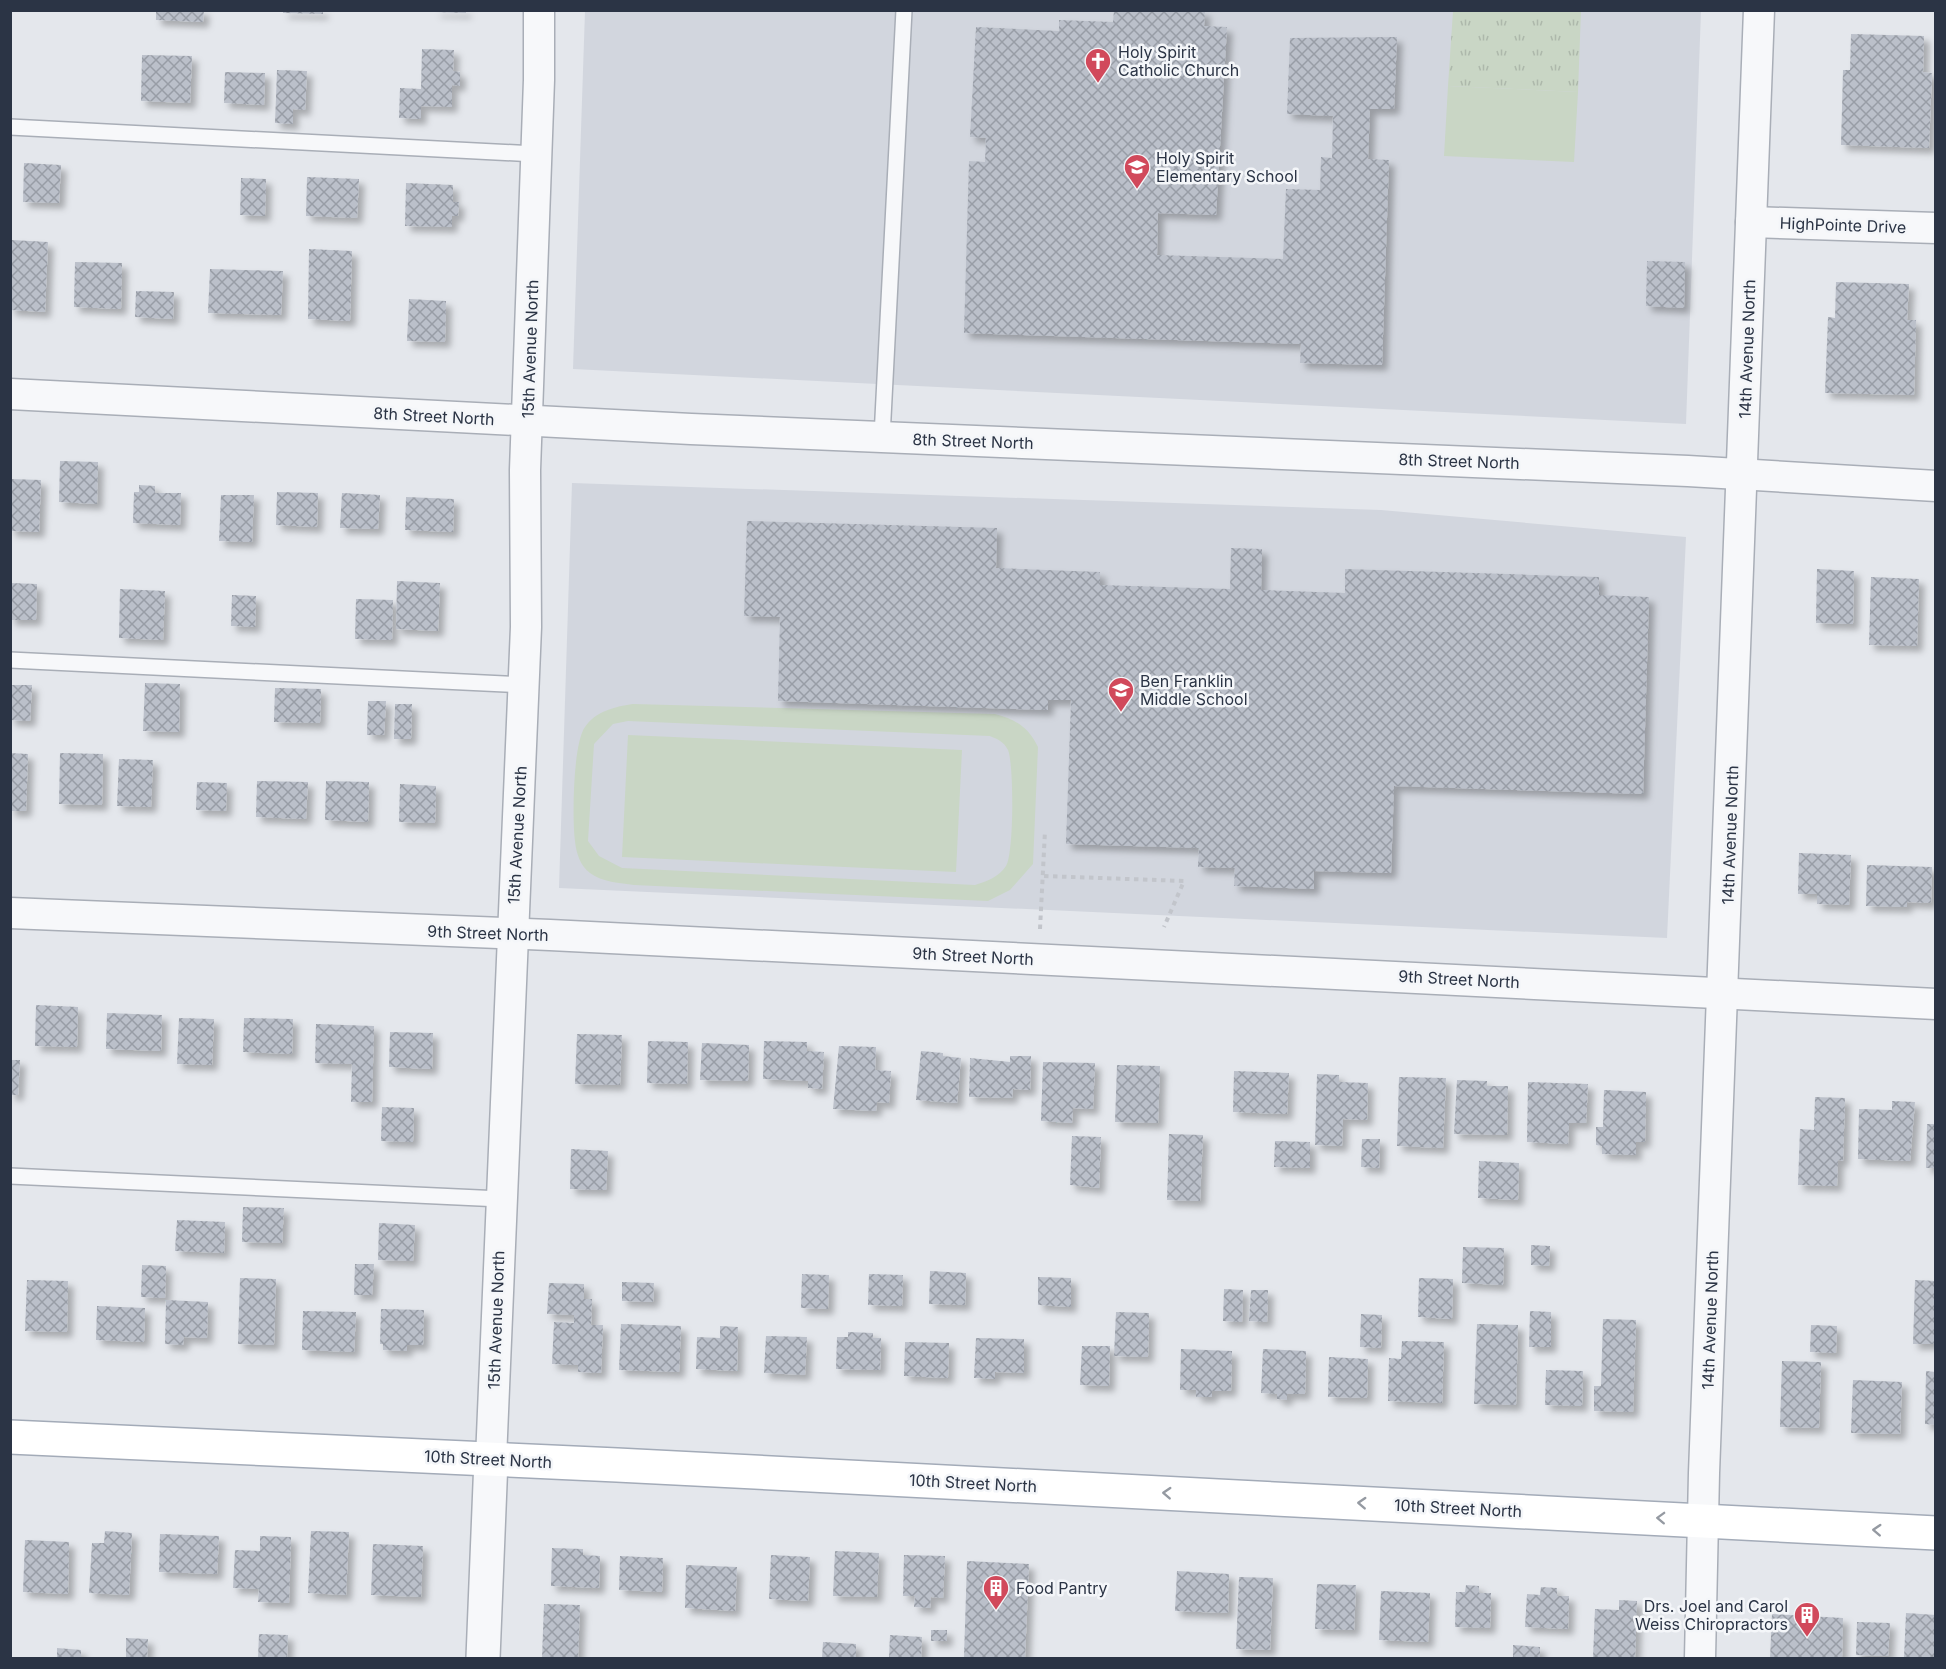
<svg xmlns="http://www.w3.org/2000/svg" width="1946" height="1669" font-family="Inter,sans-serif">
<defs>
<pattern id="park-tufts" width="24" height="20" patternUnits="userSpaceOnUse" patternTransform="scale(1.5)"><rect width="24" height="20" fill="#c9d6c5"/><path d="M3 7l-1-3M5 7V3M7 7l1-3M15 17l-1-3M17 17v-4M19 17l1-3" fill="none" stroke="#adb8ab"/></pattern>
<pattern id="building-cross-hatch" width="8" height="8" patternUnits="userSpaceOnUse" patternTransform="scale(1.5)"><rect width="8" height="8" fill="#bbc0ca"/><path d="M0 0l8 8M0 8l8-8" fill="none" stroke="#989da6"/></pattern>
<filter id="shadow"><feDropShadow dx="5.5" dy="5.5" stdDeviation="3" flood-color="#0004"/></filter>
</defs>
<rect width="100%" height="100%" fill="#e4e7ec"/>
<!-- built -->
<g fill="#d2d6de">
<path d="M585,11h1116l-15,413 -1113,-55z"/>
<path d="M572,483l809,27 305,27 -19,401 -1108,-50z"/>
</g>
<!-- grass -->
<g fill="#c9d6c5" fill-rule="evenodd">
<path d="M1448,86l130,6 -4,70 -130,-6z"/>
<path d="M633,704l362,10c22,6 33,13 43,33l-5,117 -23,26 -22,11 -354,-16c-14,-2 -32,-3 -44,-12 -10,-7 -14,-21 -15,-32 -3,-22 -2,-98 10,-114 11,-16 29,-20 48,-23zM628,721l362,15c9,4 13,5 18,14 6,14 6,104 -2,116 -7,11 -19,15 -31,19l-353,-17 -23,-12 -11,-15 6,-97 19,-20z"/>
<path d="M628,735l334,15 -6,122 -334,-15z"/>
</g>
<!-- park -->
<path fill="url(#park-tufts)" d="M1453,11h128l-3,81 -130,-6z"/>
<!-- building -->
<g fill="url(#building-cross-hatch)" filter="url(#shadow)">
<path d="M156,10h48l-1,12 -47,-2z"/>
<path d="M283,10h40v4l-40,-1z"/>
<path d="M435,10h31v3l-31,-1z"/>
<path d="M1114,10l91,1 -1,15 23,1 -11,188 -58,-2 -1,42 126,4 3,-70 34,1 1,-33 11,1 1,-42 -46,-2 3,-76 107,-1 -3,72h-24l-2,50 21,1 -7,205 -82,-2 1,-19 -337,-11 5,-172 16,1 1,-24 -16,-1 6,-110 83,4v-11l54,2z"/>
<path d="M1851,34l73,2 -1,36 9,1 -3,75 -88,-3 2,-75h7z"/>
<path d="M422,49l32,1 -1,21 7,1v14l-8,-1v22l-31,-1v13l-22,-1 1,-30 21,1z"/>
<path d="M142,55l50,1 -2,47 -49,-2z"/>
<path d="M277,70l30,1 -2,39 -12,-1v15l-18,-1z"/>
<path d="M225,72l40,1 -1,32 -40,-2z"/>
<path d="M24,163l37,2 -2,38 -36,-1z"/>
<path d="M307,177l52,2 -2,39 -51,-2z"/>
<path d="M241,178l25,1 -1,37 -25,-1z"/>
<path d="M406,183l47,2v17h6l-1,14h-6v11l-47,-1z"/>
<path d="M12,240l36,2 -3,70 -35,-2z"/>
<path d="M309,249l43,2 -2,70 -42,-2z"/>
<path d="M1647,261l38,1 -1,46 -38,-2z"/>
<path d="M75,262l47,1 -1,46 -47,-2z"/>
<path d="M210,269l73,2 -2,44 -73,-2z"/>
<path d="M1836,282l73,2 -2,36h9l-2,75 -89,-2 3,-76 7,1z"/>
<path d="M136,291l38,1 -1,27 -38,-2z"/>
<path d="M409,299l37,2 -1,41 -38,-1z"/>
<path d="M60,461l38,1 -1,42 -38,-2z"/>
<path d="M10,479l31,1 -2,52 -29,-1z"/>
<path d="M139,485l16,1v7h26l-1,32 -47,-2 1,-31h5z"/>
<path d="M277,492l41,1 -1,34 -41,-2z"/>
<path d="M342,493l38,2 -2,34 -38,-1z"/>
<path d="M221,495h33l-2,47 -33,-1z"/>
<path d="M406,497l48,2 -1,33 -48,-2z"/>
<path d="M747,521l250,7 -1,40 104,4v13l130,4 1,-41 31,1 -1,41 84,3v-24l254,8v18l50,2 -6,197 -249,-8 -3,87 -77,-2v18l-80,-3 1,-18 -37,-1 1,-19 -133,-4 5,-144h-23v10l-270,-9 2,-84 -36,-1z"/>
<path d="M1817,569l37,2 -1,53 -37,-1z"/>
<path d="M1871,577l48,2 -2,67 -48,-1z"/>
<path d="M397,581l43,2 -2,48 -42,-2z"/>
<path d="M10,583l27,1 -1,36h-26z"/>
<path d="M120,589l45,2 -2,49 -44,-2z"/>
<path d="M232,595l24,1 -1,31 -24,-1z"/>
<path d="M356,599l37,1 -1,40 -37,-1z"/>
<path d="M145,683l35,1 -1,48 -36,-1z"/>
<path d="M10,685h22l-2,36 -20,-1z"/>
<path d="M275,688l46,1 -1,34 -46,-1z"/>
<path d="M368,701h18l-2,34h-17z"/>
<path d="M395,704h17l-1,35h-17z"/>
<path d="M10,753l18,1 -2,57h-16z"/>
<path d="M60,753l43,1 -1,51 -43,-1z"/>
<path d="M119,759l34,1 -2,47 -34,-1z"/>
<path d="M257,781l51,1 -2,37 -50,-2z"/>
<path d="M326,781l43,1 -1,40 -43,-2z"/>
<path d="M197,782l30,1 -1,28 -30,-1z"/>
<path d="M400,784l36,2 -1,37 -36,-1z"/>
<path d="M1799,853l52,2 -2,50 -32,-1v-10h-19z"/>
<path d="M1867,865l65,2 -1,36 -24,-1v5l-41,-1z"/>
<path d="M36,1005l42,2 -1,40 -42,-1z"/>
<path d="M107,1013l55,2 -1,36 -55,-2z"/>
<path d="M179,1018l35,1 -2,46 -35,-1z"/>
<path d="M244,1018l49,1 -1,35 -49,-2z"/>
<path d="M316,1024l58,2 -2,76h-21l1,-38 -37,-1z"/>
<path d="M390,1032l43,1 -1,36 -43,-2z"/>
<path d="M577,1034l45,1 -2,50 -45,-1z"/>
<path d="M648,1041l40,1 -1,42 -40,-1z"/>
<path d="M764,1041l43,1v9l17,1 -2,37 -14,-1v-7l-45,-2z"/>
<path d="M702,1043l47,2 -1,36 -48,-1z"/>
<path d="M839,1046l37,1 -1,23 16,1 -2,32 -12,-1 -1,9 -43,-2z"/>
<path d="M921,1051l22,2v3l18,2 -4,45 -41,-3z"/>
<path d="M1010,1056h21l-1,34 -17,-1 -1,9 -43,-1 1,-39 40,4z"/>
<path d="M10,1060h10l-2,35h-8z"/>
<path d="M1043,1062l52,1 -2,46 -20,-1 -1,15 -31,-2z"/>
<path d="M1117,1065l43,1 -2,57 -43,-1z"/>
<path d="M1234,1071l55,2 -2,41 -54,-2z"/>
<path d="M1317,1074l22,1v7l29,1 -1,37 -24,-1 -1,27 -27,-1z"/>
<path d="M1399,1077l47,1 -3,70 -46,-2z"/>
<path d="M1457,1080l30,1v5h21l-1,49 -53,-1z"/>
<path d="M1528,1082l60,2 -2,39h-17l-1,21 -41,-2z"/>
<path d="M1604,1090l42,2 -1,50h-9v13l-34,-1v-8l-6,-1v-18h7z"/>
<path d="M1815,1097l30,1 -2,63 -5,-1 -1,26 -39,-1 2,-56 14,1z"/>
<path d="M1892,1101l23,1 -5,59 -52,-2 1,-50 33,1z"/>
<path d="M382,1107l32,1 -1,34 -32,-1z"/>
<path d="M1927,1124h9v44h-10z"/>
<path d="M1169,1134l34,1 -3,66 -33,-1z"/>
<path d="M1072,1136l29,1 -2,51 -29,-3z"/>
<path d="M1362,1139h18l-1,29 -18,-1z"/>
<path d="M1275,1141l35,1v26l-36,-1z"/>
<path d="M571,1149l37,2 -2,39 -36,-1z"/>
<path d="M1479,1161l40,2 -1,37 -40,-2z"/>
<path d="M243,1207l41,1 -2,35 -40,-1z"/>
<path d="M177,1220l48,2 -1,31 -49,-2z"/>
<path d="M379,1223l36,2 -2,36 -35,-1z"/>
<path d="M1531,1245l19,1 -1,20 -18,-1z"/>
<path d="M1463,1247l41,1 -1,37 -41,-2z"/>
<path d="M355,1264h19l-2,31h-18z"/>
<path d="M142,1265l24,1 -1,32 -24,-1z"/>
<path d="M930,1271l36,2 -1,32 -36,-1z"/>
<path d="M802,1274l27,1 -1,34 -27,-1z"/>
<path d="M869,1274l34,1 -1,31 -34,-1z"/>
<path d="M1038,1277l33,1v29l-33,-2z"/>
<path d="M240,1278l36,1 -2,66 -36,-1z"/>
<path d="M1419,1278l34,1 -1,40 -34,-2z"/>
<path d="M27,1280l41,1 -1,51 -42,-1z"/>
<path d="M1915,1280l21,1v63h-23z"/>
<path d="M622,1282l32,1 -1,19 -31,-1z"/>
<path d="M549,1283l35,1v15h8l-1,26h12l-2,48 -23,-1v-7l-26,-1 2,-42 20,1v-8l-27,-1z"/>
<path d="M1224,1289l19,1 -1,32 -19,-1z"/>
<path d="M1251,1290h17l-1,32 -18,-1z"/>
<path d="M166,1300l42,2 -1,36 -23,-1 -1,8 -18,-1z"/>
<path d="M97,1306l48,2 -1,34 -48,-2z"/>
<path d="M381,1309l43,1 -1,35h-16v6l-24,-1v-6h-3z"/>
<path d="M303,1311l53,1 -2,40 -52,-2z"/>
<path d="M1530,1311l21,1v35h-22z"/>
<path d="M1116,1312l33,1 -1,44 -34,-1z"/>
<path d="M1361,1314l21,1 -1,33 -21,-1z"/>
<path d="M1603,1319l33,1 -3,92 -39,-1v-25h7z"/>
<path d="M621,1324l60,2 -2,46 -60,-2z"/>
<path d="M1477,1324l41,1 -2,80 -42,-1z"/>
<path d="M1811,1325l26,1 -1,27 -26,-1z"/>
<path d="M720,1326l18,1 -1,44 -41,-2 1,-32 23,1z"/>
<path d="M848,1332l25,1v5h8l-1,32 -44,-1 1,-32h11z"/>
<path d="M766,1336l41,1 -2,38 -41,-2z"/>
<path d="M976,1338l48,1v34l-29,-1v7l-21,-1z"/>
<path d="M1402,1341l42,1 -2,61 -54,-2 1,-43 12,1z"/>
<path d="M905,1342l44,1 -1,35 -44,-2z"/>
<path d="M1082,1346h28l-1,40 -29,-1z"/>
<path d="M1181,1349l51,2 -1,40h-19v6h-16v-7h-16z"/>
<path d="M1263,1349l43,2 -1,43h-18v6l-10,-1v-5l-16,-1z"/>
<path d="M1329,1357l39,2 -1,39 -39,-1z"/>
<path d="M1782,1361l39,1 -2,66 -39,-1z"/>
<path d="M1546,1370l37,1 -1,35 -37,-1z"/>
<path d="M1926,1371l10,1v53l-11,-1z"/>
<path d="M1853,1380l49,2 -2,52 -49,-1z"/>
<path d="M105,1531l27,2 -3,62 -40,-2 3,-50h12z"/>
<path d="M311,1531l38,1 -3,63 -38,-2z"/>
<path d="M160,1534l59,2 -2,38 -58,-2z"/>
<path d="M260,1536l31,1 -2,66 -31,-1 1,-13 -26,-1 2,-38 25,1z"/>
<path d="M25,1540l44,2 -1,52 -45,-2z"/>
<path d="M373,1544l50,2 -2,51 -50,-2z"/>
<path d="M552,1548l31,1v6l17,1 -1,32 -48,-2z"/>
<path d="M835,1551l44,2 -2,44 -44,-1z"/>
<path d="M771,1555l39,2 -2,44 -39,-2z"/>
<path d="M904,1555l41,1 -2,42 -12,-1 -1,11 -16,-1 1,-11h-12z"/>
<path d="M620,1556l43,2 -1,34 -43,-2z"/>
<path d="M967,1561l62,3 -4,94h-61z"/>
<path d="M686,1565l51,2 -2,44 -50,-3z"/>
<path d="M1177,1571l52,3 -1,39 -53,-2z"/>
<path d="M1239,1577l34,1 -3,72 -34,-1z"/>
<path d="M1317,1584l39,1 -2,45 -39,-1z"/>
<path d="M1466,1585l13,1v7h12l-1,35 -35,-1 1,-35h9z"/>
<path d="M1541,1587l16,1v8h12l-1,33 -43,-2 2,-33 13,1z"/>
<path d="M1381,1591l49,2 -2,49 -49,-2z"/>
<path d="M1619,1600l18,1 -2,57h-42l2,-49 24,1z"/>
<path d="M544,1604l36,1 -2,53h-36z"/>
<path d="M1906,1613l30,2v43h-32z"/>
<path d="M1772,1614l71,4 -1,40h-72z"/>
<path d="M1857,1622l33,1 -2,33 -32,-1z"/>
<rect x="931" y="1630" width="16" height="11"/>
<path d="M259,1634l29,1 -1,23h-29z"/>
<path d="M890,1635l32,2 -1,21h-32z"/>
<path d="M126,1638l22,1 -1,19h-21z"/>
<path d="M823,1642l33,2v14h-34z"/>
<path d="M1513,1645l27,2v11h-27z"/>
<path d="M57,1648l24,2v8h-24z"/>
</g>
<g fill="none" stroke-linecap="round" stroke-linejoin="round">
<!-- service casing -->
<g stroke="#a9aeb7" stroke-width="18">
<g id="service">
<path d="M10,127l525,27"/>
<path d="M882,437l22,-427"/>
<path d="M10,660l514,25"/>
<path d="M10,1176l491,23"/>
</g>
</g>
<!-- minor casing -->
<g stroke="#a9aeb7" stroke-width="33">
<g id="minor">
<path d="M1751,222l185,6"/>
<path d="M10,394l681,35 997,42 248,15"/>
<path d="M10,913l540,22 1386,69"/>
<path d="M491,1459l35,-832 -1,-157 14,-390v-70"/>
<path d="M1700,1658l4,-185 55,-1463"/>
</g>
</g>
<!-- tertiary casing -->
<g stroke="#a9aeb7" stroke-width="36">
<path id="tertiary" d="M483,1658l8,-199"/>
</g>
<!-- primary casing -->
<g stroke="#a3abb8" stroke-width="36">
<path id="primary" d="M10,1437l607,28 1319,68"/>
</g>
<!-- path -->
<g stroke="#c2c5cb" stroke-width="4" stroke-dasharray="4.5 4.5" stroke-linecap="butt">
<path d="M1044,876l140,5 -20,46"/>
<path d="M1040,929l5,-98"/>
</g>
<!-- service -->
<use href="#service" stroke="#f7f8fa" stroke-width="15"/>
<!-- minor -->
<use href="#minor" stroke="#f7f8fa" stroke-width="30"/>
<!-- tertiary -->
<use href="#tertiary" stroke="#f7f8fa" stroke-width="33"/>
<!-- primary -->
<use href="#primary" stroke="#fff" stroke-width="33"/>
</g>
<!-- one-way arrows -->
<defs><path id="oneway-chevron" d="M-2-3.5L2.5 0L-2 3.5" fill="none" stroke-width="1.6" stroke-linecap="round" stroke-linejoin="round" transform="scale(1.5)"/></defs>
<g stroke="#959aa2">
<use href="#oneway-chevron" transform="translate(1167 1493) rotate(-177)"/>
<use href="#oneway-chevron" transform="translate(1362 1503) rotate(-177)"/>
<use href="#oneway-chevron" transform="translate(1661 1518) rotate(-178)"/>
<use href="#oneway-chevron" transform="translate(1877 1530) rotate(-177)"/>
</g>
<!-- icons -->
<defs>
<g id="church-pin" transform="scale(1.35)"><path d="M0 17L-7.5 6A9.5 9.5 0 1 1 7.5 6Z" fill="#d1495b" stroke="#f4f6f9"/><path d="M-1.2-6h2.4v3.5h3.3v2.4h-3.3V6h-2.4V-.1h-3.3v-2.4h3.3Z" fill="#fff"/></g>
<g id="school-pin" transform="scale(1.35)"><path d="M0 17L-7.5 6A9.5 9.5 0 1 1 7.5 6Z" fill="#d1495b" stroke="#f4f6f9"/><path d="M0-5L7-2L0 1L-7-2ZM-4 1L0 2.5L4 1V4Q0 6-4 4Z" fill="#fff"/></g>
<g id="building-pin" transform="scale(1.35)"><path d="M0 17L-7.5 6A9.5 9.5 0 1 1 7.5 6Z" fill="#d1495b" stroke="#f4f6f9"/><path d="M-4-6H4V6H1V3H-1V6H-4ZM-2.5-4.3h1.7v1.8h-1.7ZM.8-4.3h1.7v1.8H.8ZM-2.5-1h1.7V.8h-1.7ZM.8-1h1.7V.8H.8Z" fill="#fff"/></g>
</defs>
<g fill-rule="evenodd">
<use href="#church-pin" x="1098" y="61"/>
<use href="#school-pin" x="1137" y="167"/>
<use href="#school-pin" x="1121" y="690"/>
<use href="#building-pin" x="996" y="1588"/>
<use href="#building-pin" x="1807" y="1615"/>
</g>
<g text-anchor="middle" stroke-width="5" stroke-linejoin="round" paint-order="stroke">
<!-- poi labels -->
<g font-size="16" fill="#2b3445" stroke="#f4f6f9" text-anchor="start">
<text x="1118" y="58">Holy Spirit<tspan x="1118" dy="18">Catholic Church</tspan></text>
<text x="1156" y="164">Holy Spirit<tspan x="1156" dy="18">Elementary School</tspan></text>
<text x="1140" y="687">Ben Franklin<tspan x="1140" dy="18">Middle School</tspan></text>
<text x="1016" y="1594">Food Pantry</text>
<text x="1788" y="1612" text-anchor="end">Drs. Joel and Carol<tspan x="1788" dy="18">Weiss Chiropractors</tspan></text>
</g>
<!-- street labels -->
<g font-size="16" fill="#2b3445" stroke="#f4f6f9">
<text transform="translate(1843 225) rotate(2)" y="6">HighPointe Drive</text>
<text transform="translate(530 349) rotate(-88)" y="6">15th Avenue North</text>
<text transform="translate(1747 349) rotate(-88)" y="6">14th Avenue North</text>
<text transform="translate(434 416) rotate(3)" y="6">8th Street North</text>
<text transform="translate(973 441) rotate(2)" y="6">8th Street North</text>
<text transform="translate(1459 461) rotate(2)" y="6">8th Street North</text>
<text transform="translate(517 835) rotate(-87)" y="6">15th Avenue North</text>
<text transform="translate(1730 835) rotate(-88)" y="6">14th Avenue North</text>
<text transform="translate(488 933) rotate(2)" y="6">9th Street North</text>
<text transform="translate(973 956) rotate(3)" y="6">9th Street North</text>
<text transform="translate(1459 979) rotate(3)" y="6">9th Street North</text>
<text transform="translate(496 1320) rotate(-88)" y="6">15th Avenue North</text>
<text transform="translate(1710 1320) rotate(-88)" y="6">14th Avenue North</text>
<text transform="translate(488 1459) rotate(3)" y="6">10th Street North</text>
<text transform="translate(973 1483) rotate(3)" y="6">10th Street North</text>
<text transform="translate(1458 1508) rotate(3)" y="6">10th Street North</text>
</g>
</g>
<!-- border -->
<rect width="1946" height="1669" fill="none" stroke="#2b3445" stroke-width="24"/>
</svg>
